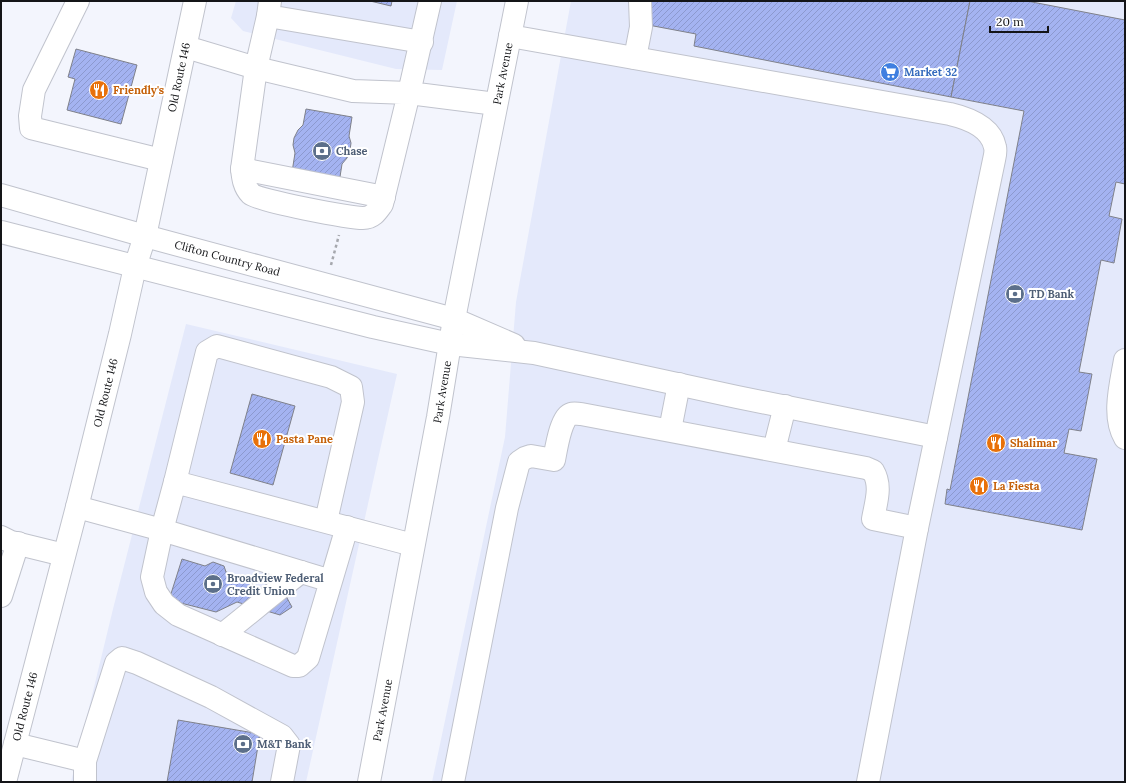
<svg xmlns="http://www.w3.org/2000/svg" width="1126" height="783" font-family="Lora,serif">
<defs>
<pattern id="building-hatch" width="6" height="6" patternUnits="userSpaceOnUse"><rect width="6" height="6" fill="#a4b3f1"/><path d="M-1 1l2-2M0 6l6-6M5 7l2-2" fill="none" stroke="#8c99ce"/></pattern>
</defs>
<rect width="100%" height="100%" fill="#f3f5fd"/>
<!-- built -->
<g fill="#e4e9fb">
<path d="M236,1h221l-15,69 -46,-1 -153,-38 -12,-13z"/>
<path d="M571,1h554v781h-693l73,-345 11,-135z"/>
<path d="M186,324l211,50 -91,408h-235l42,-173z"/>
</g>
<!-- building -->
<g fill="url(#building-hatch)" stroke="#7f818a">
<path d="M370,1h22l-1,5z"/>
<path d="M647,1h323l-19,96 -257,-51 2,-12 -53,-10z"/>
<path d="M970,1h57l98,19v164l-9,-2 -7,34 13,3 -8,44 -13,-3 -22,112 13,2 -11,57 -12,-2 -5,24 33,6 -15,71 -137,-26 2,-15 3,1 74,-379 -73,-14z"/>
<path d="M76,49l61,16 -16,59 -54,-14 8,-31 -7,-2z"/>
<path d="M306,109l46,8 -3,19 2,7 -1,7 -3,8 -5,6 -5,32 -47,-11 5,-32 -2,-8 1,-7 4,-8 5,-5z"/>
<path d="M252,394l43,12 -22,79 -43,-12z"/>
<path d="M182,559l23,7 8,-4 11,4 2,6 24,7 5,9 32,10 5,9 -12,8 -43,-13 -21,10 -47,-12z"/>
<path d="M178,720l82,14 -8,48h-85z"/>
</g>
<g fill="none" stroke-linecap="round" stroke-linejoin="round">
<!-- minor casing -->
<g stroke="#c0c3cd" stroke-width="24">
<g id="minor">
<path d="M78,1l-44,89 -4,26 1,12 130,32"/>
<path d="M270,1l-2,15 154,26"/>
<path d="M430,1l-21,92 87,11"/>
<path d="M510,36l440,78c17,4 41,13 45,33 1,4 0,9 -1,13l-77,368 -49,254"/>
<path d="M186,47l70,21 12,-52"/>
<path d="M635,58l6,-31 -1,-26"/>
<path d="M256,68l97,23 56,2 -27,111c-5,7 -9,14 -19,14 -13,0 -104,-17 -112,-24 -7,-7 -8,-16 -9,-25z"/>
<path d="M242,169l142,28"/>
<path id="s1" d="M1,195l144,41 309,83 60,26"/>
<path d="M1,232l372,95 77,17 84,9 203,44 199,40"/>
<path d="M1125,360c-4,24 -13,56 0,78"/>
<path d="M670,430l9,-46"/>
<path d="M774,450l11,-44"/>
<path d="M175,482l32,-130 10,-6 114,31 20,10 2,15 -27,119"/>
<path d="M77,507l85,23 13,-48 238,63"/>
<path d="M1,537l10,5 53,13"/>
<path d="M331,581l-23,77 -9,8h-6l-115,-51 -14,-11 -8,-12 -4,-15 10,-47 169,51 16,-54"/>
<path d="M1,596l17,-53"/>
<path d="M222,635c27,-21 52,-43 79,-63"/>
<path d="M15,744l70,17"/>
<path id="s2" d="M5,782l72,-275 43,-173 15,-67 10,-31 50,-235"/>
<path d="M85,782v-21l31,-98 6,-5 15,5 74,34 71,39 7,9 -7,37"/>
<path id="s3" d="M369,782l69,-365 16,-98 63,-318"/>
<path d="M453,782l54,-274 12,-46 6,-4 6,-2 23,4c2,-10 7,-44 17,-46 3,-1 7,0 10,0l285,54 7,3c9,15 3,31 0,48l44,9"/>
</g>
</g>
<!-- path -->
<path stroke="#a6a8ae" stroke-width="2.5" stroke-dasharray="3 3" stroke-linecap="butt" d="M331,265l8,-30"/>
<!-- minor -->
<use href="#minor" stroke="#fff" stroke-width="22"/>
</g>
<!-- icons -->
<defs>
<g id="supermarket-disc" transform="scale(1)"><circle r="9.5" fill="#3f7fe0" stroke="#fff"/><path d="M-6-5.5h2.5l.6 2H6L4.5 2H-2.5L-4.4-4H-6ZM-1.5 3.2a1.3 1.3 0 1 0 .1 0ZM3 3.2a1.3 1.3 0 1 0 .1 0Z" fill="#fff"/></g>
<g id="restaurant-disc" transform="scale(1)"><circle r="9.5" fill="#e8710a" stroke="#fff"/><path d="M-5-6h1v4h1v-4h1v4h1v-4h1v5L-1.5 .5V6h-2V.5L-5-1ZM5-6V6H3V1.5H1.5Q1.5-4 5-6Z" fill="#fff"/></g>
<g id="bank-disc" transform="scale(1)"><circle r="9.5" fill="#5c6f8a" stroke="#fff"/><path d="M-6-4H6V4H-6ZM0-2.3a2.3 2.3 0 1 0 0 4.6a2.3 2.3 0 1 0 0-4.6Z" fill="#fff"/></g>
</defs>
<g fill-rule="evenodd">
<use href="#supermarket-disc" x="890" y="72"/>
<use href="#restaurant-disc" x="99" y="90"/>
<use href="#bank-disc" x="322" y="151"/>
<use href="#bank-disc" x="1015" y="294"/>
<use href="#restaurant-disc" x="262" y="439"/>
<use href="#restaurant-disc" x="996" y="443"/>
<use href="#restaurant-disc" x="979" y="486"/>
<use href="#bank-disc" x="213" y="584"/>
<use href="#bank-disc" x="243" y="744"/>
</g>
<g text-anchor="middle" stroke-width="4" stroke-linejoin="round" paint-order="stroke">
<!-- shop labels -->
<g font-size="11" font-weight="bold" fill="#366cbe" stroke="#fff" text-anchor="start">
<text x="904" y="76">Market 32</text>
</g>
<!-- street labels -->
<g font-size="11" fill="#141518" stroke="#fff">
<text dy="4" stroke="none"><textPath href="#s3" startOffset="721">Park Avenue</textPath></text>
<text dy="4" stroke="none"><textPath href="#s2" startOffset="726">Old Route 146</textPath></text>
<text dy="4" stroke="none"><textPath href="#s1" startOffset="235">Clifton Country Road</textPath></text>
<text dy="4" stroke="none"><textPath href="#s3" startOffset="397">Park Avenue</textPath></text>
<text dy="4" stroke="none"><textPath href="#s2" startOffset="402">Old Route 146</textPath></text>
<text dy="4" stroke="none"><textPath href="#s2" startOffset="78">Old Route 146</textPath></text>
<text dy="4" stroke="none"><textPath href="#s3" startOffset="73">Park Avenue</textPath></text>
</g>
<!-- food labels -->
<g font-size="11" font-weight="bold" fill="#c56008" stroke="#fff" text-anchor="start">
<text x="113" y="94">Friendly's</text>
<text x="276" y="443">Pasta Pane</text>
<text x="1010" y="447">Shalimar</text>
<text x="993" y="490">La Fiesta</text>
</g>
<!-- service labels -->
<g font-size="11" font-weight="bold" fill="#4e5e75" stroke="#fff" text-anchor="start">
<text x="336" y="155">Chase</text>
<text x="1029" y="298">TD Bank</text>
<text x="227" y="582">Broadview Federal<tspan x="227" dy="13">Credit Union</tspan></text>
<text x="257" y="748">M&amp;T Bank</text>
</g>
</g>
<!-- border -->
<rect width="1126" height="783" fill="none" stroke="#141518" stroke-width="4"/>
<!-- scale -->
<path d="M990 26v6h58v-6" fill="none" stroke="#141518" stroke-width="2"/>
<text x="996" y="26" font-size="12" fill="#141518" stroke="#ffffff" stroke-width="3" paint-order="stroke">20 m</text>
</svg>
